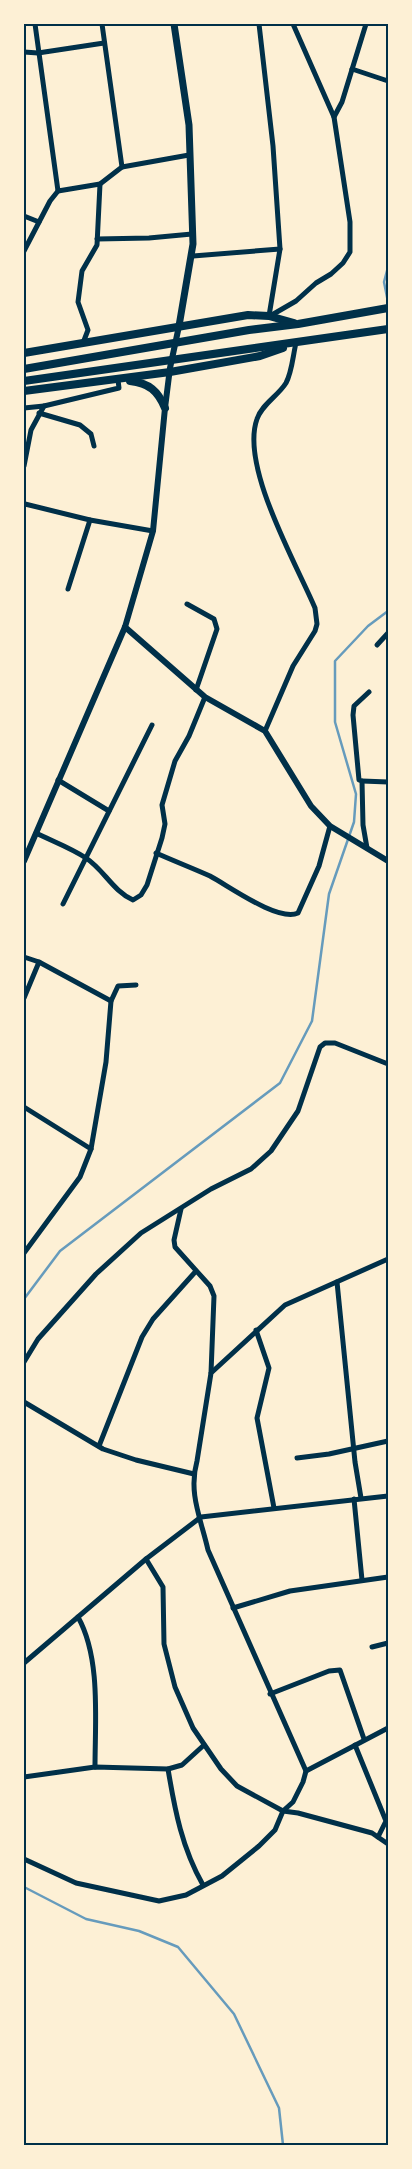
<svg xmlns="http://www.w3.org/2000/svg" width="412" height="2169" font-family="'Space Grotesk',sans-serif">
<rect width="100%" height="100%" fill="#fdf0d5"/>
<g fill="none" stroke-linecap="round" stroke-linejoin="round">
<!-- stream -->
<g stroke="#669bbc" stroke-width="2.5">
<path d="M388,267l-4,15 4,20"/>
<path d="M24,1299l36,-48 220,-168 32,-62 17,-127 25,-72 2,-28 -21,-72v-61l33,-35 20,-15"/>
<path d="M24,1887l62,32 53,12 39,16 56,67 45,94 4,37"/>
</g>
<!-- minor -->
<g stroke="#003049" stroke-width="5">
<path d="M102,24l20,143"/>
<path d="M293,24l41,93"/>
<path d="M24,52l14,1 66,-10"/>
<path d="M352,69l36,12"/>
<path d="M58,191l42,-7 22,-17 67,-12"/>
<path d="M24,216l15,6"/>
<path d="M97,239l52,-1 43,-4"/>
<path d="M24,251l26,-50 8,-10 -23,-167"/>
<path d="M193,256l87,-7 -7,-103 -14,-122"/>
<path d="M269,316l11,-67"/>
<path d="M270,316l26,-15 20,-18 15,-9 12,-11 7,-11v-30l-16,-105 8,-15 24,-78"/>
<path d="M83,343l5,-13 -10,-28 4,-31 15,-26 3,-61"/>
<path d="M24,408l20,-2"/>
<path d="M39,413l41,12 11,9 3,12"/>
<path d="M24,466l7,-36 13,-24 75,-18 -1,-8"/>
<path d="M25,504l65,16 63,11"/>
<path d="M68,589l22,-69"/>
<path d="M187,604l27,15 3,10 -21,61"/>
<path d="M377,645l11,-12"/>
<path d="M265,731l28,-65 22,-35 2,-7 -2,-16c-19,-45 -75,-142 -58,-189 5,-15 21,-23 29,-36 6,-11 7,-28 10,-40"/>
<path d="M58,780l51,31"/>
<path d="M362,781l26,1"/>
<path d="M36,833c16,8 35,15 50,25 18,12 27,33 47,42l8,-5 6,-10 15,-47 3,-14 -3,-19 13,-44 14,-25 16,-39"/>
<path d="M367,848l-4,-23 -1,-44 -3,-1 -6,-65 1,-9 15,-14"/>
<path d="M156,853c18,8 36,15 54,23 19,10 68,46 88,37l21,-47 11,-40"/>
<path d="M63,904l89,-179"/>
<path d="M24,957l15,5 72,39"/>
<path d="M24,998l15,-36"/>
<path d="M24,1107l67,42"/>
<path d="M181,1209l-7,31 1,7 35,39 4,10 -3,77"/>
<path d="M24,1253l56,-76 11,-28 15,-87 5,-61 7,-15 18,-1"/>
<path d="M337,1282l18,180 6,36"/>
<path d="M256,1330l13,38 -12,50 17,90"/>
<path d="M24,1362l14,-23 58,-65 45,-41 70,-44 40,-20 20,-18 27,-40 22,-64 5,-4h10l53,21"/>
<path d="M24,1402l79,47 33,11 58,14"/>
<path d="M99,1446l43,-109 11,-18 43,-48"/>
<path d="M297,1458l32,-4 59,-13"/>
<path d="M388,1496l-187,21 -55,42 17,28 1,57 11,43 18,41 28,41 16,17 46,25 15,2 74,20 16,11"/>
<path d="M354,1499l8,81"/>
<path d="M233,1608l57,-17 98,-14"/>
<path d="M78,1617c23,41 17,103 17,150"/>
<path d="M372,1647l16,-4"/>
<path d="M24,1663l122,-104"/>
<path d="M270,1694l59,-23 11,-1 24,69"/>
<path d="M355,1745l31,76 -8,16"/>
<path d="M168,1769c7,42 14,79 35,116"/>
<path d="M306,1771l-98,-221c-7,-31 -20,-57 -11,-89l14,-88 74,-68 103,-46"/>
<path d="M24,1777l71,-10 73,2 14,-4 22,-20"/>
<path d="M24,1859l52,24 83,18 27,-6 36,-19 37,-30 16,-16 8,-19 10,-9 10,-20 3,-11 82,-43"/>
</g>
<!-- tertiary -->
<g stroke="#003049" stroke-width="6">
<path d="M125,627l80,70 60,34 46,75 19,20 58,35"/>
<path d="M24,861l101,-234 28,-96 12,-123 5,-40 9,-42"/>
</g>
<!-- secondary -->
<path stroke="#003049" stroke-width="7" d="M174,24l15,101 4,119 -14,82"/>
<!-- trunk -->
<g stroke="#003049" stroke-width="8">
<path d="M24,353l224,-38 21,1 25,7"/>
<path d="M24,369l225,-39 49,-6 90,-16"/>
<path d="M24,381l364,-52"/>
<path d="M130,381c19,2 28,10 35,27"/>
<path d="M24,391l146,-19 90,-16 23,-8"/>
</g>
</g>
<!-- border -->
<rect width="412" height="2169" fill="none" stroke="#fdf0d5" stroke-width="50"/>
<rect x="25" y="25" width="362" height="2119" fill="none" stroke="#003049" stroke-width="2"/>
</svg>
